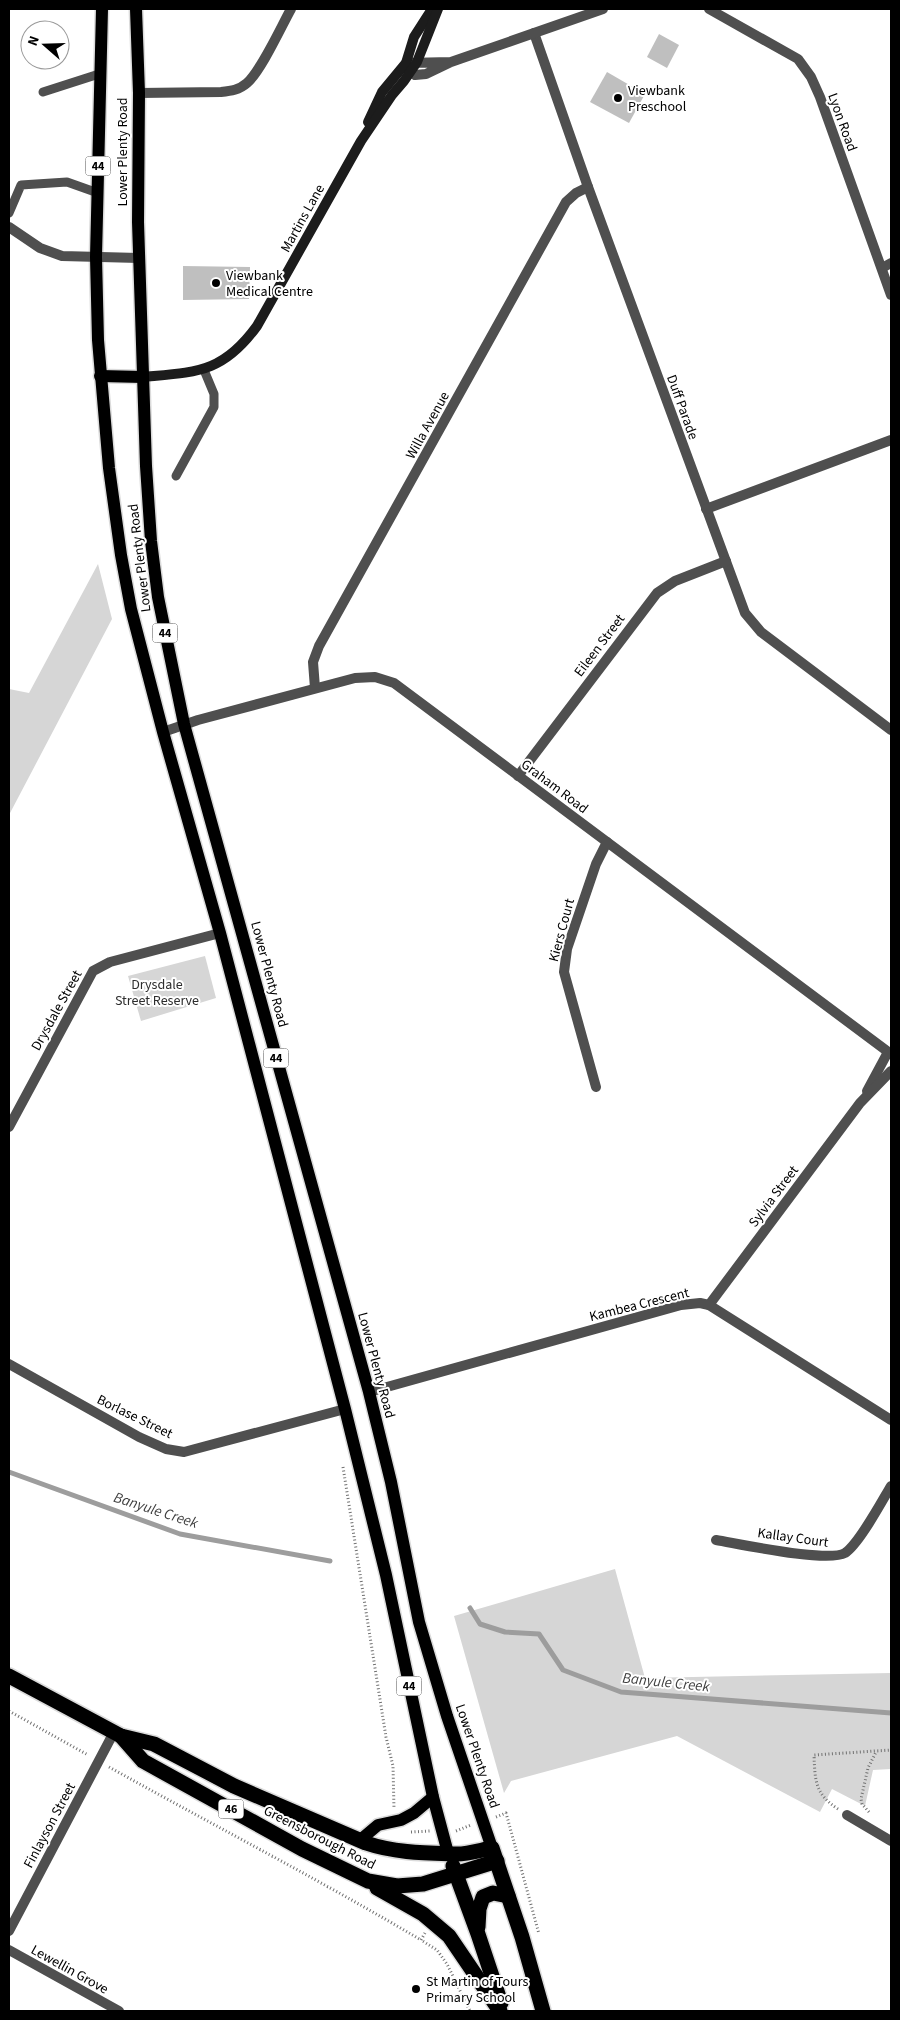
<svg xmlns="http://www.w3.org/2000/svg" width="900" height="2020" font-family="'Source Sans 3',sans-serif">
<rect width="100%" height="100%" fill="#fff"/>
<!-- green -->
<g fill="#d6d6d6">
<path d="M98,564l14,55 -103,196v-126l20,4z"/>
<path d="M205,956l11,42 -75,23 -13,-45z"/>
<path d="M615,1569l30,109 246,-5v96l-18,1 -8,36 -33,-17 -12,23 -143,-76 -166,45 -7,12 -50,-177z"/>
</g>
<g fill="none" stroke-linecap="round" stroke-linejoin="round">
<!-- stream -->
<g stroke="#9d9d9d" stroke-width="5">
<path d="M9,1472l171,62 150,27"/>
<path d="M470,1608l10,16 25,8 34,2 24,36 58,22 270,21"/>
</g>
</g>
<!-- building -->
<g fill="#bfbfbf">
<path d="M659,34l20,11 -12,23 -20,-11z"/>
<path d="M607,72l38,22 -16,29 -39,-21z"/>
<path d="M183,266l67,1 -1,32 -66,1z"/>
</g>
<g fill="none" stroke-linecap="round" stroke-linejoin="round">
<!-- primary casing -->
<g stroke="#dbdbdb" stroke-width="15">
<g id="primary">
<path d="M102,9l-6,248 2,83 11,128 12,87 10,54 32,123 57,201 125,476 41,166 47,222 15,56"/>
<path d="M136,9l3,84 -1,129 8,244 5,75 7,56 26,127 185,668 22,90 28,140 28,94 45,132"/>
<path d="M100,376l43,1"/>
<path d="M359,1841l19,-16 23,-5 13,-7 19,-16"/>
</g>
</g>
<!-- highway casing -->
<g stroke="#dbdbdb" stroke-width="18">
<g id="highway">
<path d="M9,1676l112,60 33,8 80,42 132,57c29,10 61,10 91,11 11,0 24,-4 35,-6l30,89 21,74"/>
<path d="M121,1736l22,25 159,88 66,32 29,5 26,-2 74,-23"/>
<path d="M453,1866l25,68 23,69"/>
<path d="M377,1888l46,26 26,22 51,75"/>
<path d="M478,1927l1,-18 4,-12 10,-4 15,3"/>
</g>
</g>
<!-- path -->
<g stroke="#717171" stroke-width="3" stroke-dasharray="1 2.5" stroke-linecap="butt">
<path d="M343,1467l43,270 7,29 1,43"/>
<path d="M9,1711l79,44"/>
<path d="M109,1767c104,58 209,112 312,173"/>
<path d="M838,1809c-23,-15 -23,-28 -24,-54l77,-5"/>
<path d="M869,1812l-7,-8 -1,-5 7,-31 8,-16"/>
<path d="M496,1817l10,-4 33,121"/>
<path d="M456,1831l15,-6"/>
<path d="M411,1832l19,-1"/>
<path d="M425,1933l-4,7 16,10 10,14 23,47"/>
</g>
<!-- lane -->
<g stroke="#4f4f4f" stroke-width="9">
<path d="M43,92l56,-18"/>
<path d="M9,213l12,-28 46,-3 31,11"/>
<path d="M176,476l38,-69v-13l-10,-24"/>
</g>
<!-- street -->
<g stroke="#4f4f4f" stroke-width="10">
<path d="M709,9l89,50 13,18 9,20 71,198"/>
<path d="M534,33l54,154 157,426 16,19 130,98"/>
<path d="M451,62l-45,1 3,8 6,4 11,-1 25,-12 152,-53"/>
<path d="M139,93l82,-1c10,-1 18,-2 26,-9 14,-12 34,-56 44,-74"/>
<path d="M9,227l31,21 22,8 77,2"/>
<path d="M882,268l9,-5"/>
<path d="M706,509l185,-69"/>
<path d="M315,688l-2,-26 6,-16 247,-444 10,-9 12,-6"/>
<path d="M163,732l35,-12 157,-42 20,-1 19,6 497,371"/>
<path d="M518,776l139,-183 18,-12 51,-20"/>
<path d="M596,1087l-32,-115 3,-23 29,-85 11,-22"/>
<path d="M867,1091l21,-39"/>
<path d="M9,1127l84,-156 17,-9 110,-29"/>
<path d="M709,1305l151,-202 31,-32"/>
<path d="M9,1364l130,73 27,12 18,3 161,-43"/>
<path d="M369,1392l312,-87 19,-2 9,2 182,115"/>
<path d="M716,1540c24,4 111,23 129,13 14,-9 37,-52 46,-67"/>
<path d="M847,1815l44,26"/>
<path d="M9,1931l105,-199"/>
<path d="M9,1950l110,61"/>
</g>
<!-- secondary -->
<g stroke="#1c1c1c" stroke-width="10">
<path d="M368,122l14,-30 24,-29 8,-26 18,-28"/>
<path d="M143,377c54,-5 80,-4 114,-51l104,-185 31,-46 12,-14 13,-19 21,-53"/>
</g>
<!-- primary -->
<use href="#primary" stroke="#000" stroke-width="12"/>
<!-- highway -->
<use href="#highway" stroke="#000" stroke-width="15"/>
</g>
<!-- markers -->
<g fill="#000" stroke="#fff" stroke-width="2">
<circle cx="618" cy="98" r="5"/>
<circle cx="216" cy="283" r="5"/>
<circle cx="416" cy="1989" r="5"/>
</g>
<g text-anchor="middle" stroke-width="4" stroke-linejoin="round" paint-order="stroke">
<!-- shield labels -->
<g fill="#fff" stroke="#4c4c4c" stroke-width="1">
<rect x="85.5" y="156.5" width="25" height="19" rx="4"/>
<rect x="152.5" y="623.5" width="25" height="19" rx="4"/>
<rect x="263.5" y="1048.5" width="25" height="19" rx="4"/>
<rect x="396.5" y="1676.5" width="25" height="19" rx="4"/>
<rect x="218.5" y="1799.5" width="25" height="19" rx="4"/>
</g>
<g font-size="12" font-weight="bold" fill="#000">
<text x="98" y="170">44</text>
<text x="165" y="637">44</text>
<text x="276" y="1062">44</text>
<text x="409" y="1690">44</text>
<text x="231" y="1813">46</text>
</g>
<!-- poi labels -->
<g font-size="14" fill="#000" stroke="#fff" text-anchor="start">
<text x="628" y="95">Viewbank<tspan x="628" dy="16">Preschool</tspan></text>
<text x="226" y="280">Viewbank<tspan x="226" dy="16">Medical Centre</tspan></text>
<text x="426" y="1986">St Martin of Tours<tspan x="426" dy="16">Primary School</tspan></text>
</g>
<!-- street labels -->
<g font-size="14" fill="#000" stroke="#fff">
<text transform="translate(843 122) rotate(70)" y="5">Lyon Road</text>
<text transform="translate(122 152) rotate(-90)" y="5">Lower Plenty Road</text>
<text transform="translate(302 218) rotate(-61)" y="5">Martins Lane</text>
<text transform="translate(683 407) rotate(70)" y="5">Duff Parade</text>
<text transform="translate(427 425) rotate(-61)" y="5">Willa Avenue</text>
<text transform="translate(139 558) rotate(-97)" y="5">Lower Plenty Road</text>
<text transform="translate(599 645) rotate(-53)" y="5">Eileen Street</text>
<text transform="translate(555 786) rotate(37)" y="5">Graham Road</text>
<text transform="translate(561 930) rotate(-75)" y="5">Kiers Court</text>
<text transform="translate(270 974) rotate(75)" y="5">Lower Plenty Road</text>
<text transform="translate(56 1010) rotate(-61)" y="5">Drysdale Street</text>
<text transform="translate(773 1196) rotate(-53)" y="5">Sylvia Street</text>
<text transform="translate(639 1304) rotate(-14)" y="5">Kambea Crescent</text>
<text transform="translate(377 1365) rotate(75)" y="5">Lower Plenty Road</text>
<text transform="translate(135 1416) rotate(26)" y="5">Borlase Street</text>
<text transform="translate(793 1537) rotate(8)" y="5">Kallay Court</text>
<text transform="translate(478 1756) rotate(71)" y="5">Lower Plenty Road</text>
<text transform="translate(49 1825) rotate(-62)" y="5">Finlayson Street</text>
<text transform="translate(320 1837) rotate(27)" y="5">Greensborough Road</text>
<text transform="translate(70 1969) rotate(29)" y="5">Lewellin Grove</text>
</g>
<!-- park labels -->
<g font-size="14" fill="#2d2d2d" stroke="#fff">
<text x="157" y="989">Drysdale<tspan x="157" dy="16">Street Reserve</tspan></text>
</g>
<!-- water labels -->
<g font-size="15" font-style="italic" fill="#3e3e3e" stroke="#fff">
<text transform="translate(156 1510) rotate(18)" y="5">Banyule Creek</text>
<text transform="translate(666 1682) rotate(6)" y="5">Banyule Creek</text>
</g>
</g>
<!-- border -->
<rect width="900" height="2020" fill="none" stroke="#000000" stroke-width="20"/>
<!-- north arrow -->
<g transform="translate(45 45) rotate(290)"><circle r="24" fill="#ffffff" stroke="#999999"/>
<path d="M0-4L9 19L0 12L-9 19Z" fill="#000000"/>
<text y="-8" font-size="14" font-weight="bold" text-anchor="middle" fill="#000000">N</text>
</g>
</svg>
